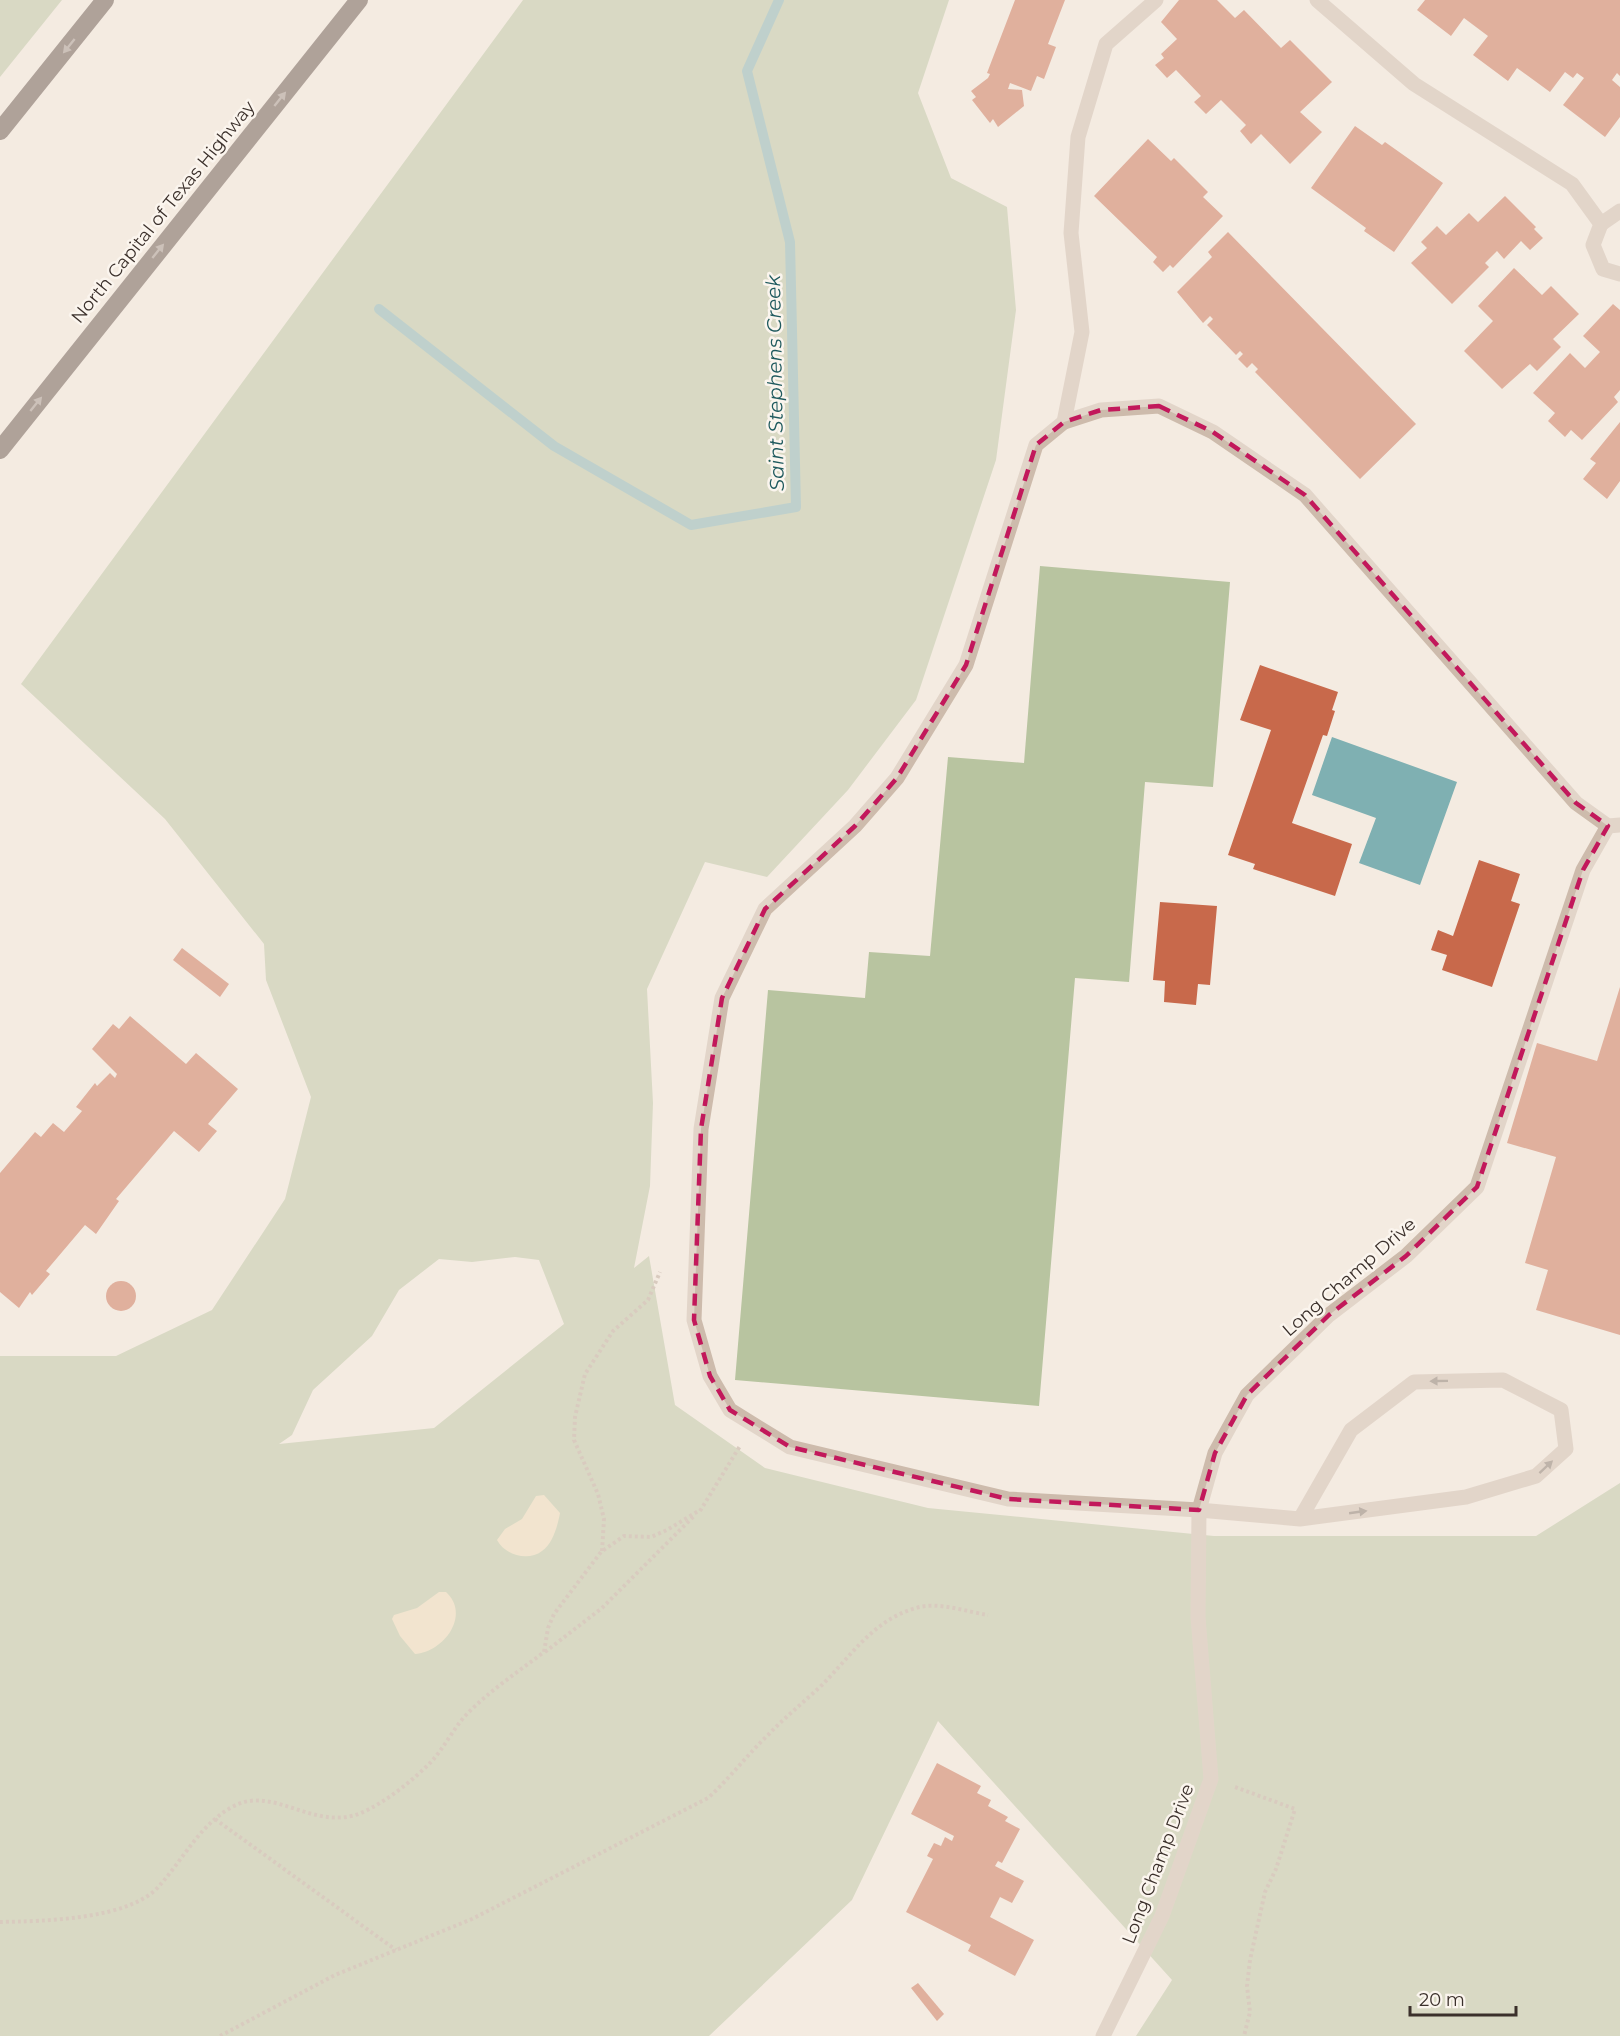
<svg xmlns="http://www.w3.org/2000/svg" width="1620" height="2036" font-family="Montserrat,sans-serif">
<rect width="100%" height="100%" fill="#f4ebe1"/>
<!-- green -->
<g fill="#b8c4a0" fill-rule="evenodd">
<path d="M0,0h62l-62,77z"/>
<path d="M523,0h426l-31,93 33,85 56,29 9,103 -20,150 -80,240 -68,90 -81,87 -62,-15 -58,127 6,114 -3,83 -16,82 15,-12 26,149 90,63 163,40 286,28h322l84,-53v553h-484l36,-56 -234,-259 -86,179 -143,136h-709v-680h116l96,-46 73,-111 26,-102 -45,-117 -2,-36 -99,-125 -144,-135zM515,1257l24,3 25,64 -130,104 -155,16 13,-9 21,-45 59,-54 27,-46 40,-31 33,3z"/>
<path d="M1040,566l190,16 -17,205 -68,-5 -16,200 -54,-4 -36,428 -304,-26 33,-390 97,8 4,-46 61,4 18,-199 76,6z"/>
</g>
<!-- sand -->
<g fill="#efdcb8">
<path d="M544,1495l16,18c-2,11 -7,31 -18,38 -14,11 -37,4 -45,-11l8,-11 17,-10 14,-23z"/>
<path d="M439,1592h7c25,23 -2,60 -31,62l-15,-18 -8,-17 2,-4 23,-7z"/>
</g>
<!-- water -->
<path fill="#7fb0b2" d="M1332,737l125,45 -37,103 -61,-22 17,-45 -64,-23z"/>
<g fill="none" stroke-linecap="round" stroke-linejoin="round">
<!-- stream -->
<path stroke="#7fb0b2" stroke-width="10" d="M379,309l175,137 137,79 105,-18 -6,-265 -43,-171 32,-71"/>
</g>
<!-- building -->
<g fill="#c8694b">
<path d="M1015,0h50l-17,44 8,3 -12,32 -7,-3 -6,15 -21,-8 -2,6 14,1 2,16 -26,21 -5,-8 -3,4 -18,-23 4,-3 -5,-6 17,-13 2,-4 -3,-1z"/>
<path d="M1179,0h38l18,18 9,-8 37,38 9,-8 42,42 -32,30 22,20 -32,32 -29,-30 -10,10 -11,-13 6,-6 -25,-25 -15,14 -12,-12 7,-6 -25,-26 -9,8 -12,-13 9,-7 -3,-4 16,-15 -16,-17z"/>
<path d="M1425,0h195v76l-3,-3 -5,7 8,7v30l-15,20 -42,-32 21,-27 -7,-5 -4,5 -8,-6 -15,20 -33,-24 -9,13 -35,-26 15,-19 -24,-18 -13,18 -34,-26z"/>
<path d="M1355,126l27,19 3,-3 58,41 -49,69 -30,-21 2,-3 -55,-40z"/>
<path d="M1148,139l23,22 3,-3 34,34 -5,5 20,19 -50,52 -3,-3 -7,7 -10,-10 4,-5 -63,-61z"/>
<path d="M1505,196l31,31 -2,2 9,9 -13,12 -9,-9 -17,18 -7,-8 -12,12 4,4 -37,37 -41,-41 16,-15 -6,-6 16,-16 9,9 23,-22 9,9z"/>
<path d="M1228,232l188,192 -56,55 -105,-107 3,-3 -6,-6 -5,5 -9,-9 5,-5 -3,-3 -4,4 -29,-30 6,-6 -3,-3 -7,7 -26,-31 35,-35 -4,-5z"/>
<path d="M1514,268l28,27 9,-9 28,28 -26,25 8,8 -24,24 -7,-7 -28,25 -38,-38 29,-30 -15,-15z"/>
<path d="M1613,304l7,6v80l-6,7 4,5 -36,38 -11,-10 -6,7 -17,-16 7,-8 -22,-20 37,-40 15,15 15,-16 -17,-16z"/>
<path d="M1620,422v59l-13,18 -24,-20 13,-16 -6,-4z"/>
<path d="M1260,665l78,27 -6,18 3,1 -8,25 -4,-1 -31,88 60,21 -17,52 -82,-27 2,-5 -27,-9 43,-125 -31,-10z"/>
<path d="M1479,860l41,14 -9,27 9,3 -28,83 -50,-17 5,-15 -16,-5 7,-20 15,6z"/>
<path d="M1160,902l57,4 -7,79 -12,-1 -2,21 -32,-3 1,-21 -12,-1z"/>
<path d="M182,948l47,36 -9,13 -47,-37z"/>
<path d="M1620,987v348l-84,-25 12,-40 -23,-7 31,-106 -49,-14 30,-100 60,18z"/>
<path d="M130,1016l56,48 10,-11 42,36 -30,35 9,7 -18,21 -25,-21 -58,68 3,2 -23,33 -11,-9 -39,46 4,3 -18,21 -2,-3 -11,16 -19,-16v-119l35,-41 6,5 12,-14 11,9 18,-21 -6,-4 19,-24 2,3 13,-13 5,5 2,-4 -25,-25 21,-25 6,5z"/>
<circle cx="121" cy="1296" r="15"/>
<path d="M937,1763l44,23 -4,7 14,7 -3,6 20,11 -3,4 15,8 -18,34 -4,-2 -3,5 29,15 -12,22 -12,-6 -10,20 44,23 -19,36 -47,-25 3,-6 -65,-33 27,-53 -6,-3 7,-13 7,3 4,-9 7,4 2,-5 -43,-22z"/>
<path d="M918,1983l26,31 -7,7 -26,-33z"/>
</g>
<g fill="none" stroke-linecap="round" stroke-linejoin="round">
<!-- path -->
<g stroke="#b9a596" stroke-width="4" stroke-dasharray="3 3" stroke-linecap="butt">
<path d="M700,1511l40,-65"/>
<path d="M602,1551l2,-32 -6,-25 -24,-54 1,-23 10,-43 28,-43 35,-31 12,-28"/>
<path d="M545,1652l57,-44 92,-92"/>
<path d="M1235,1787l60,22 -19,60 -11,23 -15,68 -3,26 3,26 -6,24"/>
<path d="M215,1819l181,131"/>
<path d="M0,1922c43,-1 131,-2 160,-37 24,-27 41,-62 74,-79 40,-21 80,26 127,7 25,-11 51,-32 70,-51 13,-14 22,-33 35,-47 23,-24 52,-43 78,-63l4,-24 6,-14 47,-62 23,-16 27,1 16,-7 33,-20"/>
<path d="M220,2036l115,-61 137,-56 236,-121c22,-20 39,-43 60,-63 17,-18 36,-33 54,-50 29,-29 51,-65 94,-77 22,-7 51,4 72,7"/>
</g>
<!-- lane -->
<g stroke="#cdbbac" stroke-width="15">
<path d="M1601,224l19,-13"/>
<path d="M1199,1510l101,9 166,-22 70,-21 30,-27 -5,-39 -58,-30 -89,2 -63,48 -51,89"/>
</g>
<!-- street -->
<g stroke="#cdbbac" stroke-width="15">
<path d="M1317,0l97,84 158,100 29,40 -8,21 10,24 17,5"/>
<path d="M1064,422l18,-90 -11,-99 7,-96 28,-93 50,-44"/>
<path d="M1199,1510l-191,-11 -218,-52 -60,-37 -20,-34 -16,-56 7,-191 21,-131 43,-89 90,-83 42,-48 69,-113 70,-220 28,-23 37,-12 58,-4 54,26 92,63 271,308 32,23 12,-1"/>
<path d="M1103,2036l59,-120 49,-137 -13,-162 1,-107 16,-57 32,-58 82,-80 77,-59 71,-69 106,-317 25,-44"/>
</g>
<!-- highway -->
<g stroke="#5c4a42" stroke-width="18">
<path d="M0,131l105,-131"/>
<path d="M0,450l359,-450"/>
</g>
</g>
<!-- one-way arrows -->
<defs><path id="oneway-solid" d="M-6-.8H1V-3.2L6.5 0L1 3.2V.8H-6Z" transform="scale(1.5)"/></defs>
<g fill="#9c8e87">
<use href="#oneway-solid" transform="translate(69 46) rotate(129)"/>
<use href="#oneway-solid" transform="translate(280 99) rotate(-51)"/>
<use href="#oneway-solid" transform="translate(158 251) rotate(-51)"/>
<use href="#oneway-solid" transform="translate(36 404) rotate(-51)"/>
</g>
<g fill="#7d6f65">
<use href="#oneway-solid" transform="translate(1439 1381) rotate(179)"/>
<use href="#oneway-solid" transform="translate(1546 1467) rotate(-43)"/>
<use href="#oneway-solid" transform="translate(1358 1512) rotate(-8)"/>
</g>
<!-- marked area -->
<path d="M0 0H1620V2036H0ZM1159,406l54,26 92,63 271,308 32,23 -25,44 -106,317 -71,69 -77,59 -82,80 -32,58 -16,57 -191,-11 -218,-52 -60,-37 -20,-34 -16,-56 7,-191 21,-131 43,-89 90,-83 42,-48 69,-113 70,-220 28,-23 37,-12z" fill="#f4ebe1" fill-opacity=".55" fill-rule="evenodd"/>
<path fill="none" stroke="#c2185b" stroke-width="4.5" stroke-dasharray="12 8" stroke-linejoin="round" d="M1159,406l54,26 92,63 271,308 32,23 -25,44 -106,317 -71,69 -77,59 -82,80 -32,58 -16,57 -191,-11 -218,-52 -60,-37 -20,-34 -16,-56 7,-191 21,-131 43,-89 90,-83 42,-48 69,-113 70,-220 28,-23 37,-12z"/>
<g text-anchor="middle" stroke-width="5" stroke-linejoin="round" paint-order="stroke">
<!-- street labels -->
<g font-size="18" fill="#3b302b" stroke="#fbf5ee">
<text transform="translate(163 212) rotate(-51)" y="6">North Capital of Texas Highway</text>
<text transform="translate(1349 1277) rotate(-41)" y="6">Long Champ Drive</text>
<text transform="translate(1158 1864) rotate(-69)" y="6">Long Champ Drive</text>
</g>
<!-- water labels -->
<g font-size="20" font-style="italic" fill="#1f5a5e" stroke="#fbf5ee">
<text transform="translate(775 383) rotate(-91)" y="7">Saint Stephens Creek</text>
</g>
</g>
<!-- scale -->
<path d="M1410 2006v9h106v-9" fill="none" stroke="#3b302b" stroke-width="3"/>
<text x="1419" y="2006" font-size="18" fill="#3b302b" stroke="#fbf5ee" stroke-width="4.5" paint-order="stroke">20 m</text>
</svg>
